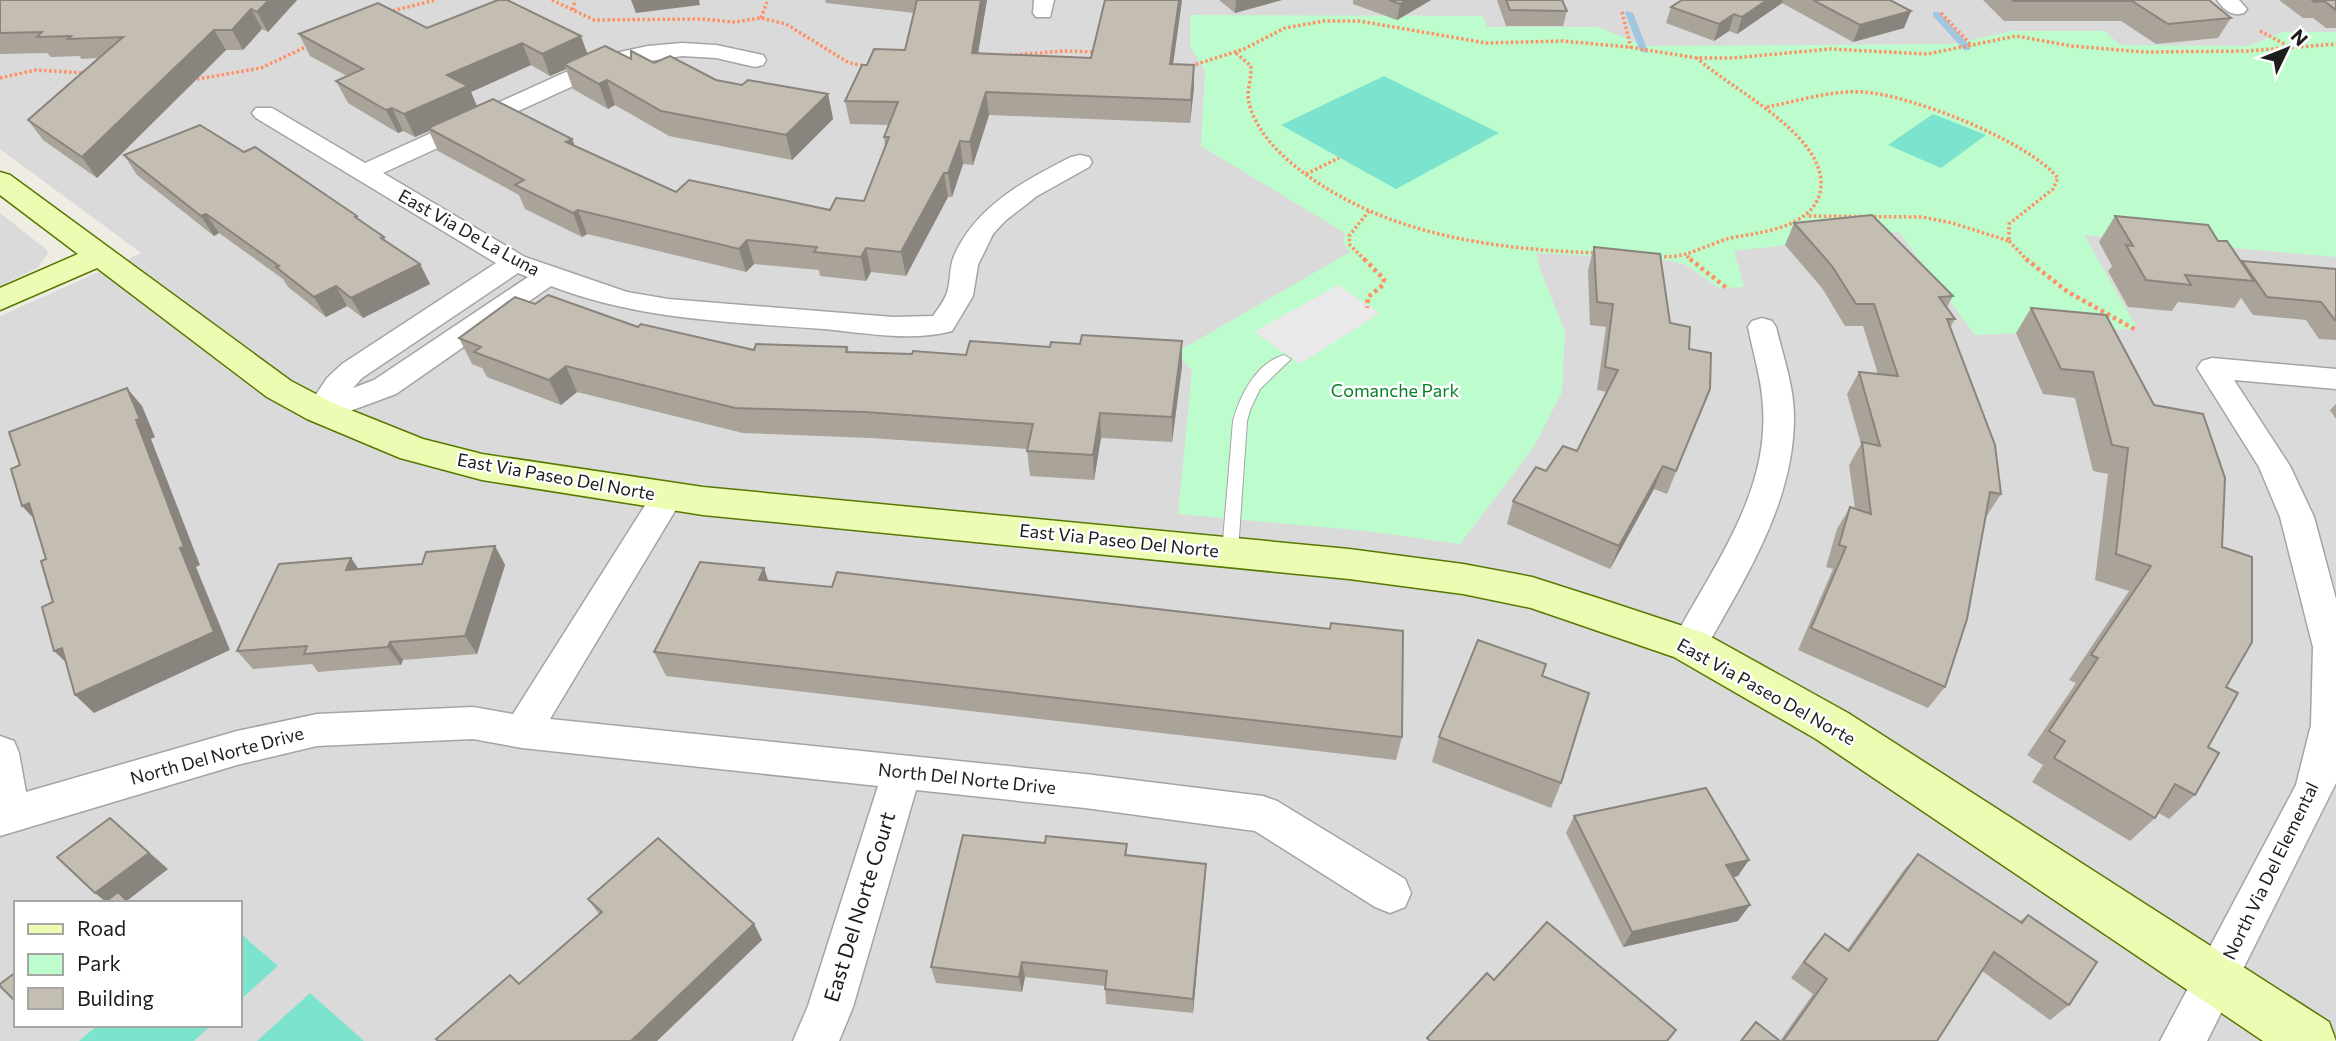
<svg xmlns="http://www.w3.org/2000/svg" width="2336" height="1041" font-family="Commissioner,sans-serif">
<rect width="100%" height="100%" fill="#efede3"/>
<!-- residential -->
<g fill="#dbdada" fill-rule="evenodd">
<path d="M0,0h2336v1041h-2336v-725l141,-63 -141,-104zM16,903h224v122h-224z"/>
<path d="M0,213l47,37 1,4 -11,14 -37,18z"/>
</g>
<!-- park -->
<path fill="#bcfccd" d="M1190,15l293,1 4,11h111l47,19 307,-2 60,-13h93l15,14 128,1 35,-14h53v225l-252,-22 52,91 -7,3 -154,6 -76,-103 -165,19 10,36 -25,1 -33,-23 -20,-5 -130,-7 4,16 25,63 -3,60 -28,55 -74,97 -94,-13 -188,-17 14,-143 -15,-19 173,-100 -6,-9 1,-10 -144,-87 4,-75 -15,-25z"/>
<!-- pitch -->
<g fill="#7ce3ce">
<path d="M1384,76l115,57 -103,56 -115,-64z"/>
<path d="M1933,114l53,21 -45,33 -53,-23z"/>
<path d="M240,933l38,33 -38,34z"/>
<path d="M310,993l54,48h-107z"/>
<path d="M98,1025h113l-17,16h-115z"/>
</g>
<!-- parking -->
<path fill="#e9e9e9" d="M1338,285l42,28 -80,51 -46,-32z"/>
<g fill="none" stroke-linecap="round" stroke-linejoin="round">
<!-- stream -->
<g fill="#a0c6e0" fill-rule="evenodd">
<path d="M1626,11l7,2 15,38 -1,2 -7,-2 -15,-38z"/>
<path d="M1933,12h6l31,34v4h-6l-31,-34z"/>
</g>
<!-- lane casing -->
<g stroke="#a4a4a4" stroke-width="2">
<path id="lane" d="M1284,355l7,4 -31,30 -10,21 -3,11 -9,131 -2,4h-12l-2,-4 11,-131c7,-26 23,-58 51,-66z"/>
</g>
<!-- street casing -->
<g stroke="#a4a4a4" stroke-width="3">
<g id="street">
<path d="M1034,0h20l-4,17h-14l-3,-4z"/>
<path d="M2217,0h22l8,9 -3,4c-12,4 -20,-3 -27,-13z"/>
<path d="M682,43l34,2 47,10 3,5 -3,5 -8,2 -39,-9 -34,-2 -65,10 -234,107 142,84 102,35 41,7 225,18 40,-1c5,-7 11,-15 14,-23 4,-12 2,-25 7,-37 22,-50 71,-76 117,-99l9,-2 9,2 3,5 -3,5 -52,29 -32,25 -12,13 -15,31 -5,31 -21,35c-40,11 -87,2 -128,-2 -92,-7 -185,-9 -273,-43l-155,108 -65,24 -11,3 -11,-3 -4,-7 22,-33 15,-14 154,-101 -240,-145 -4,-5 4,-5h16l93,55 236,-107 47,-10zM518,273l10,4 -154,103 -21,8 9,-10z"/>
<path d="M1762,318l10,3 4,6c7,29 18,59 18,90 0,88 -51,164 -92,238l-13,4 -13,-4 -5,-10c39,-75 98,-149 92,-238 -1,-27 -10,-54 -15,-80l4,-6z"/>
<path d="M2212,358l124,11v20l-102,-9 56,86 24,51 22,82v184l-129,258h-47l136,-256 15,-60 2,-78 -33,-130 -21,-50 -62,-99 5,-7z"/>
<path d="M668,484l12,4 4,8 -134,223 535,55 178,22 14,5 128,78 6,14 -6,14 -15,6 -15,-6 -120,-76 -170,-23 -169,-18 -63,217 -14,34h-46l15,-35 70,-220 -356,-38 -49,-9 -156,7 -80,19 -237,71v-100l14,5 5,12 7,39 211,-61 80,-17 156,-7 40,7 143,-226z"/>
</g>
</g>
<!-- secondary casing -->
<g stroke="#567900" stroke-width="3">
<path id="secondary" d="M0,172l10,3 281,206 42,22 90,36 59,15 221,33 646,62 114,15 69,13 72,23 100,33 144,80 481,309 7,19h-73l-447,-302 -142,-82 -143,-49 -68,-14 -114,-15 -646,-64 -221,-35 -82,-22 -93,-39 -40,-22 -170,-129 -97,42v-22l78,-34 -78,-59z"/>
</g>
<!-- path-far1 -->
<g stroke="#ff9064" stroke-width="3.5" stroke-dasharray="2.5 2.5" stroke-linecap="butt">
<path d="M552,0l42,20 107,-1 33,3 27,-4 25,6 63,39 17,3"/>
<path d="M573,10l2,-10"/>
<path d="M388,12l47,-12"/>
<path d="M1622,12l9,36"/>
<path d="M1941,13l31,33"/>
<path d="M761,18l6,-16"/>
<path d="M2260,31l30,16"/>
<path d="M1236,53l15,13c1,12 -5,25 -2,37 7,29 32,53 55,70 85,63 190,76 293,80"/>
<path d="M1000,56l64,-5 32,1"/>
<path d="M1191,66l53,-17 41,-21 39,-7h35l127,22 77,-2 65,6 69,11h36l97,-9 97,5 89,-18 56,10 72,6 104,-1 88,-7"/>
<path d="M0,78l36,-8 49,3"/>
<path d="M192,80l69,-12 49,-23"/>
<path d="M1767,107c31,-6 64,-17 96,-15 48,3 165,49 195,86l-5,11 -44,35v17l-57,-18 -30,-6 -116,-1"/>
<path d="M1306,174l33,-16"/>
<path d="M2009,241l18,19"/>
<path d="M1654,256c28,3 36,-4 62,-13 13,-6 28,-7 42,-10 22,-4 53,-13 61,-37 18,-57 -90,-107 -122,-138"/>
<path d="M1687,256l5,4"/>
<path d="M1365,260l-15,-15 -1,-9 20,-25"/>
</g>
<!-- path -->
<g stroke="#ff9064" stroke-width="4.5" stroke-dasharray="3.5 3.5" stroke-linecap="butt">
<path d="M1364,259l20,20 -1,6 -15,12 -1,11"/>
<path d="M1690,259l38,30"/>
<path d="M2026,259l42,33 68,38"/>
</g>
<!-- lane -->
<use href="#lane" fill="#fff" fill-rule="evenodd"/>
<!-- street -->
<use href="#street" fill="#fff" fill-rule="evenodd"/>
<!-- secondary -->
<use href="#secondary" fill="#ecfdb3" fill-rule="evenodd"/>
</g>
<!-- wall -->
<g fill="#a9a399">
<path d="M0,0h297l-29,32 -6,-3 -19,21h-17l-129,128 -54,-38 -15,-20 70,-62 -17,1 -1,-3 -29,1 -4,-4 -47,1z"/>
<path d="M825,0h162l-9,54 113,4 14,-58h77l-9,64 21,23 -4,36 -201,-8 -16,50 -10,-1 -11,33h-4l-42,79 -35,-4 -5,9 -46,-5 -1,-6 -65,-6 -8,8 -159,-38 -5,3 -57,-28 -6,-14 -81,-44 -9,-20 -14,6 -12,-6 -5,2 -50,-30 -12,-22 11,-5 -37,-20 -11,-22 128,-6 161,26 43,5 23,4 62,17 26,5 86,9 5,25 -41,41 -123,-24 -54,-31 -7,4 -35,-20 -7,-20 -16,7 -19,-11 -60,27 6,14 95,33 3,7 101,46 154,18 34,-9 21,-54 -1,-10 5,-12 -39,-1 -5,-23 22,-36 38,-15 9,-37 -88,-10z"/>
<path d="M1219,0h63l-47,13z"/>
<path d="M1353,0h78l-34,20 -44,-16z"/>
<path d="M1497,0h65l5,11 -4,15h-57z"/>
<path d="M1682,0h208l14,28 -51,14 -71,-39 -45,31 -8,-3 -15,10 -48,-18 5,-16z"/>
<path d="M1983,0h226l22,18 -13,20 -62,6 -35,-23h-117z"/>
<path d="M2279,0h57v28h-10l-13,-10h-10z"/>
<path d="M244,152l116,69 24,16 2,5 34,22 10,20 -67,34 -16,-12 -21,11 -38,-30 -5,-8 -64,-46 -5,3 -77,-61 -13,-20z"/>
<path d="M2115,216l103,25 23,21 1,-1 94,8v71l-17,-1 -13,-19 -53,-5 -12,-17 -7,10 -56,-6 -6,9 -44,-4 -20,-36 4,-5 -13,-24z"/>
<path d="M1794,223l159,73 -6,11 8,12 -5,9 51,166 -15,23 -41,170 -17,21 -130,-58 35,-81 -7,-2 11,-38 13,-22 5,2 -6,-44 12,-21 -14,-50 12,-22 19,2 -15,-48h-18l-23,-38 -37,-43z"/>
<path d="M1594,247l76,76 19,26 21,40 -43,105 -13,-5 -44,80 -103,-45 6,-23 33,-30 31,-20 30,-59 -10,-2 9,-63 -16,-2 -2,-55z"/>
<path d="M535,304l103,23 116,23 93,-3 2,5 117,3 114,-11 102,-3v25l-10,76 -71,-4 -7,42 -64,-4 -3,-27 -156,-11 -128,-5 -166,-41 -16,13 -74,-28 -5,-9 -10,-4 -13,-26z"/>
<path d="M2031,308l75,7 116,232 4,140 -18,60 -13,48 -26,24 -10,-6 -4,5 -25,23 -98,-59 11,-17 -16,-10 49,-72 -7,-3 60,-89 -34,-11 13,-106 -15,-3 -18,-73 -32,-4 -27,-61z"/>
<path d="M2336,404v15l-6,-9z"/>
<path d="M495,546l10,19 -28,89 -74,6 -2,5 -83,7 -6,-8 -59,5 -16,-18 114,-93 7,11 64,-5z"/>
<path d="M764,568l4,13 64,6 498,42 1,-6 71,114 -6,23 -730,-84 -12,-24z"/>
<path d="M1439,737l122,46 -10,25 -119,-46z"/>
<path d="M1574,816l164,60 -5,1 5,44 -115,26 -57,-114z"/>
<path d="M1045,843l82,1v11l79,9 -13,149 -87,-9 -1,-18 -80,-9 -3,15 -86,-9 -5,-16z"/>
<path d="M1918,854l102,67 8,-6 41,90 -19,15 -68,-49 -45,70h-197l16,-19 24,19 33,-47 -22,-16 21,-29 13,-15 22,16 57,-80z"/>
<path d="M588,899l166,25 8,16 -105,101h-219l81,-57 80,-70z"/>
</g>
<!-- shaded-wall -->
<g fill="#89847d">
<path d="M269,0h28l-29,32 -11,-20z"/>
<path d="M631,0h68l1,5 -64,8z"/>
<path d="M981,0h6l-13,76 -2,-23z"/>
<path d="M1179,0h3l-12,86v-22z"/>
<path d="M1236,0h46l-47,13z"/>
<path d="M1406,0h25l-34,20 3,-16z"/>
<path d="M1767,0h16l-1,3 -45,31 5,-17z"/>
<path d="M251,9l11,20 -19,21 -11,-20z"/>
<path d="M1911,11l-7,17 -51,14 7,-17z"/>
<path d="M1734,14l-5,17 -15,10 5,-17z"/>
<path d="M214,30l12,20 -129,128 -15,-21z"/>
<path d="M581,36l8,22 -25,6 2,5 -16,7 -8,-22z"/>
<path d="M522,43l9,22 -60,27 7,17 -50,19 1,3 -14,6 -11,-23 43,-39z"/>
<path d="M1194,65v22l-4,36 1,-23z"/>
<path d="M607,80l8,25 -7,4 -9,-25z"/>
<path d="M986,92l3,23 -16,50 -3,-23z"/>
<path d="M828,94l5,25 -41,41 -6,-25z"/>
<path d="M392,108l11,23 -5,2 -12,-23z"/>
<path d="M572,139l9,23 -15,-20z"/>
<path d="M960,141l3,23 -11,33 -4,-24z"/>
<path d="M944,173l4,24 -42,79 -5,-24z"/>
<path d="M578,210l9,24 -5,3 -9,-24z"/>
<path d="M206,214l13,19 -5,3 -13,-20z"/>
<path d="M747,240l7,24 -8,8 -7,-23z"/>
<path d="M866,248l5,24 -5,9 -5,-24z"/>
<path d="M420,264l10,20 -67,34 -12,-20z"/>
<path d="M336,286l11,20 -21,11 -12,-20z"/>
<path d="M1182,341v25l-10,76v-25z"/>
<path d="M566,366l11,26 -16,13 -12,-25z"/>
<path d="M127,388l15,18 13,31 -4,2 49,126 -4,2 34,83 -136,63 -19,-18 105,-147 -44,-128z"/>
<path d="M1100,413l1,25 -7,42 -1,-25z"/>
<path d="M1663,466l-9,23 -44,80 9,-23z"/>
<path d="M29,503l10,21 -17,-18z"/>
<path d="M495,546l10,19 -28,89 -12,-18z"/>
<path d="M351,558l13,19 -18,-7z"/>
<path d="M764,568l8,24 -13,-12z"/>
<path d="M390,642l13,18 -2,5 -13,-18z"/>
<path d="M62,648l11,21 -19,-18z"/>
<path d="M110,818l58,51 -40,31 3,3h-24l-12,-10z"/>
<path d="M1749,860l-11,16 -23,5 11,-16z"/>
<path d="M1206,864l-1,16 -12,133v-14z"/>
<path d="M1750,905l-12,16 -115,26 9,-15z"/>
<path d="M754,924l8,16 -105,101h-26z"/>
<path d="M1022,962l3,15 -3,15 -3,-15z"/>
</g>
<!-- building -->
<g fill="#c4bdb2" stroke="#89847d" stroke-width="2">
<path d="M0,0h269l-12,12 -6,-3 -19,21h-18l-132,127 -54,-37 95,-83 -55,2 3,-3 -34,1 5,-5 -42,1z"/>
<path d="M498,0h9l74,36 -39,18 -20,-11 -75,32 21,11 -64,28 -12,-6 -6,2 -50,-29 27,-12 -64,-35 79,-31 49,25z"/>
<path d="M917,0h64l-9,53 119,5 14,-58h74l-9,64 24,1 -3,35 -205,-8 -16,50 -10,-1 -12,32h-4l-43,79 -35,-4 -5,9 -47,-5 3,-5 -70,-7 -8,9 -161,-39 -5,3 -58,-28 9,-5 -96,-52 65,-29 79,40 -6,3 110,50 13,-12 141,30 6,-12 28,3 25,-64h-5l14,-35 -53,-1 17,-36h5l7,-16 31,1z"/>
<path d="M1389,0h17l-6,4z"/>
<path d="M1506,0h56l5,11 -57,-1z"/>
<path d="M1682,0h85l-25,17 -8,-3 -15,10 -48,-17z"/>
<path d="M1813,0h77l21,11 -51,14z"/>
<path d="M2012,0h197l22,18 -63,6 -36,-23h-118z"/>
<path d="M2312,0h24v10l-12,-9 -10,1z"/>
<path d="M605,46l26,13v-8l23,12 16,-7 46,24 26,5 6,-5 80,14 -42,41 -125,-24 -54,-31 -8,4 -35,-20z"/>
<path d="M200,125l44,27 11,-5 102,69 -2,1 29,20 -3,1 39,26 -69,34 -15,-12 -22,11 -38,-30 3,-1 -73,-52 -5,2 -77,-61z"/>
<path d="M1872,215l81,81 -14,1 16,22h-8l48,126 6,49 -11,-2 -23,127 -22,68 -134,-59 35,-81 -7,-2 11,-38 21,7 -9,-72 18,4 -21,-74 39,4 -24,-72h-18l-24,-38 -38,-43z"/>
<path d="M2115,216l93,9 10,16h9l27,40 -69,-6 6,10 -45,-5 -20,-35 7,1z"/>
<path d="M1594,247l66,7 10,69 20,4 -1,22 22,4 -1,36 -34,82 -13,-5 -44,80 -106,-45 23,-34 10,4 17,-25 14,5 41,-81 -13,-3 8,-63 -16,-2z"/>
<path d="M2242,261l94,8v51h-1l-14,-18 -54,-5z"/>
<path d="M548,295l90,32 3,-3 113,26 2,-6 91,3 -1,5 66,2 1,-3 53,4 4,-14 80,6 1,-5 29,2 2,-9 100,6 -10,76 -72,-4 -7,42 -66,-4 6,-27 -168,-12 -130,-4 -169,-42 -17,14 -75,-28 7,-5 -22,-9 56,-41 20,7z"/>
<path d="M2031,308l75,7 48,90 49,9 22,64 -3,69 30,10v85l-26,45 12,6 -30,54 11,6 -24,42 -20,-11 -20,34 -101,-60 11,-17 -16,-10 49,-73 -7,-3 60,-89 -35,-12 12,-106 -16,-3 -19,-73 -32,-3z"/>
<path d="M127,388l13,31 -4,1 48,127 -4,1 34,84 -139,63 -13,-47 -8,3 -12,-44 11,-5 -12,-41 5,-2 -17,-56 -7,3 -11,-37 9,-4 -11,-33z"/>
<path d="M495,546l-30,90 -75,6 -2,5 -84,7 3,-8 -70,5 42,-87 72,-6 -5,12 76,-6 4,-12z"/>
<path d="M700,562l64,6 -5,12 73,7 5,-15 493,57 1,-6 72,8 -1,106 -748,-85z"/>
<path d="M1478,640l68,24 -4,12 47,17 -28,90 -122,-46z"/>
<path d="M1706,788l43,72 -23,5 24,40 -118,27 -58,-116z"/>
<path d="M110,818l39,35 -54,40 -38,-36z"/>
<path d="M963,835l82,8 1,-7 81,8 -2,11 81,9 -13,135 -88,-10 2,-18 -85,-9 -3,15 -88,-10z"/>
<path d="M658,838l96,86 -123,117h-193l-2,-2 74,-64 9,9 83,-72 -14,-13z"/>
<path d="M1918,854l104,69 6,-8 69,47 -28,43 -75,-53 -57,89h-154l44,-62 -23,-17 21,-28 24,17z"/>
<path d="M118,892l11,11h-25z"/>
<path d="M1547,922l129,108 -9,11h-237l-3,-3 60,-65 7,7z"/>
<path d="M16,972v30l-16,-16v-2z"/>
<path d="M1756,1022l24,19h-39z"/>
</g>
<g text-anchor="middle" stroke-width="5" stroke-linejoin="round" paint-order="stroke">
<!-- street labels -->
<g font-size="18" fill="#1d1d1d" stroke="#fff">
<text transform="translate(469 233) rotate(29)" y="6">East Via De La Luna</text>
<text transform="translate(556 477) rotate(10)" y="6">East Via Paseo Del Norte</text>
<text transform="translate(1119 541) rotate(6)" y="6">East Via Paseo Del Norte</text>
<text transform="translate(1766 692) rotate(29)" y="6">East Via Paseo Del Norte</text>
<text transform="translate(217 756) rotate(-15)" y="6">North Del Norte Drive</text>
<text transform="translate(967 779) rotate(6)" y="6">North Del Norte Drive</text>
<text transform="translate(2271 871) rotate(-64)" y="6">North Via Del Elemental</text>
</g>
<!-- park labels -->
<g font-size="18" fill="#058126" stroke="#fff">
<text x="1395" y="397">Comanche Park</text>
</g>
<!-- near-street labels -->
<g font-size="21" fill="#1d1d1d" stroke="#fff">
<text transform="translate(860 907) rotate(-73)" y="7">East Del Norte Court</text>
</g>
</g>
<!-- legend -->
<rect x="14" y="901" width="228" height="126" fill="#ffffff" stroke="#a5a5a5" stroke-width="2"/>
<rect x="28" y="924" width="35" height="10" fill="#ecfdb3" stroke="#a5a5a5" stroke-width="2"/>
<text x="77" y="936" font-size="21" fill="#1d1d1d">Road</text>
<rect x="28" y="954" width="35" height="21" fill="#bcfccd" stroke="#a5a5a5" stroke-width="2"/>
<text x="77" y="971" font-size="21" fill="#1d1d1d">Park</text>
<rect x="28" y="988" width="35" height="21" fill="#c4bdb2" stroke="#a5a5a5" stroke-width="2"/>
<text x="77" y="1006" font-size="21" fill="#1d1d1d">Building</text>
<!-- north arrow -->
<g transform="translate(2287 49) rotate(47)" stroke="#ffffff" stroke-width="5" paint-order="stroke">
<path d="M0-5L12 26L0 18L-12 26Z" fill="#1d1d1d"/>
<text y="-10" font-size="19" font-weight="bold" text-anchor="middle" fill="#1d1d1d">N</text>
</g>
</svg>
